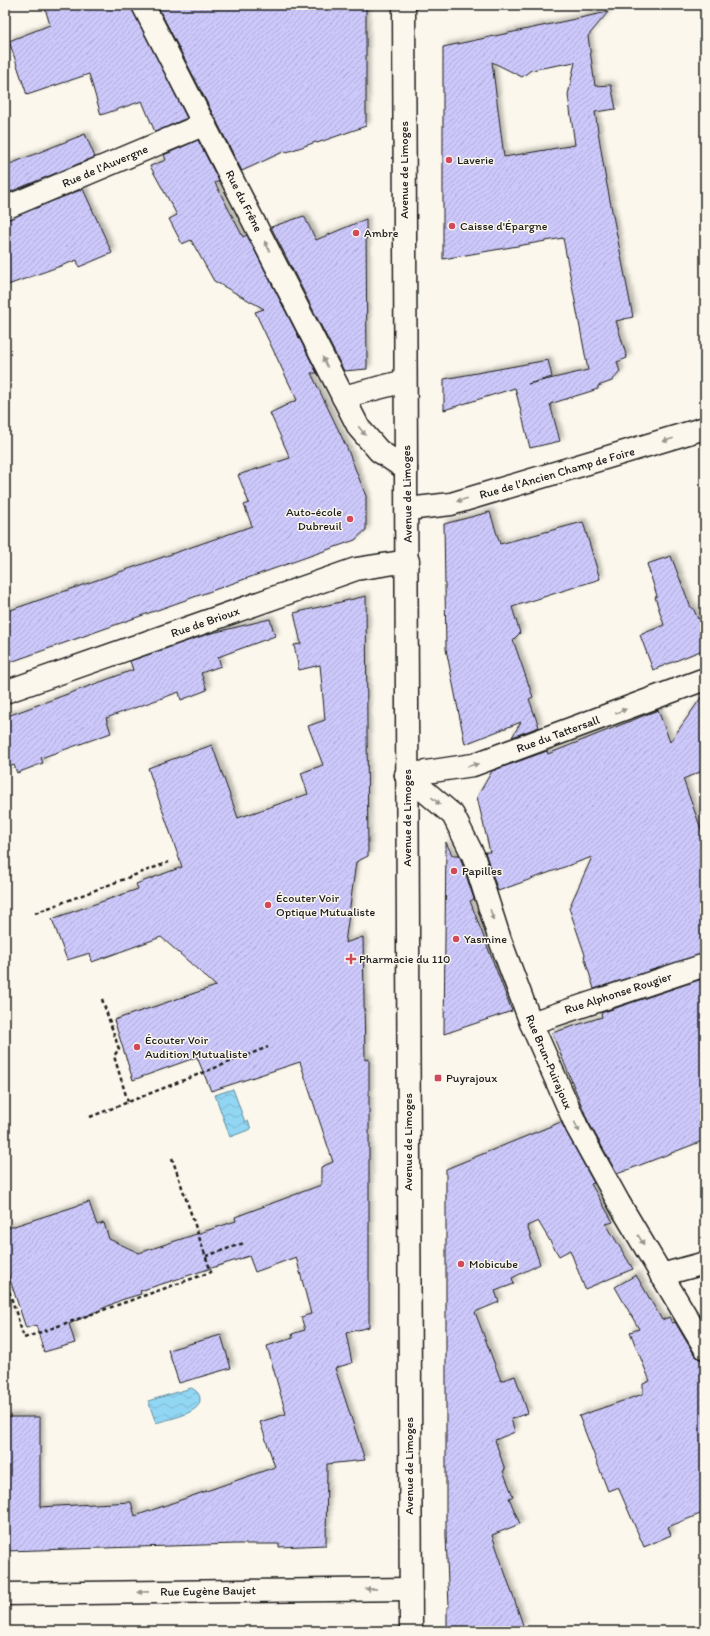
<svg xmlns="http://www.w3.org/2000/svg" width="710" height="1636" font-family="Itim,sans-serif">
<defs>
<pattern id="water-waves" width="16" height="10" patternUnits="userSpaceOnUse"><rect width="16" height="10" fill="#91d6f3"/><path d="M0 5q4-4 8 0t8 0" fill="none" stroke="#7cb7d0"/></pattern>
<pattern id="building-hatch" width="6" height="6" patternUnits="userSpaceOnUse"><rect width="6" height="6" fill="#ccc8fa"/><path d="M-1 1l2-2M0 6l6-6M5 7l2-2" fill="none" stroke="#afabd6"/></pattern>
<filter id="shadow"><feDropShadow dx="3.5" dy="-3.5" stdDeviation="2" flood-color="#0004"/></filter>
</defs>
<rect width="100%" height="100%" fill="#fbf7ec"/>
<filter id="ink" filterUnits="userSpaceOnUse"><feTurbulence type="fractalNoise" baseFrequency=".025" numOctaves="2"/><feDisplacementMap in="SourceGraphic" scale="8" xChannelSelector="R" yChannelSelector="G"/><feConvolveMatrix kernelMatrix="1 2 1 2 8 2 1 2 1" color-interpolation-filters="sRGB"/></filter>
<g filter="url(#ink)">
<!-- water -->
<g fill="url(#water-waves)" stroke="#628c9d">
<path d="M233,1089l12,33 3,-1 3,8 -21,8 -15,-42z"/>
<path d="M191,1388c5,2 9,6 9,11 1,15 -32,20 -44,24l-8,-22z"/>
</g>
<!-- building -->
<g fill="url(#building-hatch)" stroke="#1c1c1c" fill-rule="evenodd" filter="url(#shadow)">
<path d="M44,5h87l56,113 -32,14 -13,-31 -41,14 -12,-41 -62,21 -18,-54 41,-16z"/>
<path d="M157,5h209v121l-49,17 -1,-1 -29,10 -2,-1 -43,20z"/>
<path d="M608,12l-20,24 7,50 16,-1 5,24 -21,3 10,63 28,142 -17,4 11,37 -10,4 3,10 -8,9 -14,5v3l-48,15 10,37 -30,7 -15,-60 -71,22v-31l104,-19 4,17 -24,7 60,-14 -25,-132 -120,21v-212zM492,62l30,15 9,-7 44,-8 -7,33 7,50 -71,12z"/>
<path d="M85,134l10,23 -90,37v-28z"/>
<path d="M198,140l21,41 -4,2 28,54 4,-2 70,138h-6l36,75 19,48v34l-11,10 -350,124v-52l247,-86 -8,-21 5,-2 -11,-28 52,-17 -20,-45 27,-13 -42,-88 9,-3 -50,-28 -23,-41 -9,4 -13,-25 8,-4 -27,-49 16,-6 -2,-5z"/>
<path d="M83,189l29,64 -33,14 -2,-7 -72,26v-66z"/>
<path d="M304,216l12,24 50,-21 1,150 -23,2 -73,-144z"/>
<path d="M490,512l10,32 83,-22 17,57 -88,28 8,26 -7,7 20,57 -4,2 10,28 -27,10 9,-15 -56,22 -19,-95 -2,-125z"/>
<path d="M671,556l20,52h2l5,11 7,-3v33l-52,21 -13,-35 24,-10 -9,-28 2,-1 -10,-32z"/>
<path d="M366,596l2,260 -12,6 -11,81 18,-6 2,123 4,-1v268l-23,6 6,30 -17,5 30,92 -38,4 -1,81 -47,2v-3h-43l-231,7v-134h35v90l91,-5 4,14 140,-49 -15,-45 26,-8 -19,-68 26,-8 -1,-4 13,-4 -4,-13 10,-3 -15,-57 -41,15 -6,-16 -109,35 1,3 -20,6 -52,24 6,19 -31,9 -8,-27 -10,3 -21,-63v-36l84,-27 8,23 7,-2 5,16 30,14 97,-32 -1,-4 86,-32v-18l12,-5 -33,-100 -89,29 -14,-34 -64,23 -19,-60 102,-34 -55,-49 -69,25 -2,-9 -23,7 -15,-41 86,-30 -2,-5 46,-17 -34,-99 64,-23 26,73 70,-24 -7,-21 22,-8 -15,-39 17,-6 -5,-55 -21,5 -5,-25 7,-1 -7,-31z"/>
<path d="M270,619l5,17 -57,21 3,9 -20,7 6,17 -26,10 -2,-8 -73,26 5,15 -70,25 2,5 -26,10 -3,-8 -9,3v-51l128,-47 -3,-9 78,-27z"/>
<path d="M705,692v78l-22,9 22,61v113l-111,36 -10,-33 1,-1 -16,-47 23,-51 -94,34 -13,-39h5l-13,-55 15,-26 55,-20 1,3 110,-44 12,32z"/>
<path d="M446,842l6,13h7l2,5 13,39 -4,2 42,110 -68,23z"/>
<path d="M705,978v162l-88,34 -29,-53 -36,-88 50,-16 -1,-4z"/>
<path d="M561,1122l33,61 -3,1 22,38 -7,2 27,45 -48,20 -15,-39 -11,6 -21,-35 -11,5 13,38 -28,14 2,6 -19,7 4,11 -24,10 26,69 14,-5 13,37 -17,6 4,13 -20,8 10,30 -2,1 10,25 -4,2 11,26 -28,11 31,90 -16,6h-60v-24h2l-3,-71v-367z"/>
<path d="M636,1275l26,45 7,-3 3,6 3,-1 19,32 5,5 6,1v152l-37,15 3,8 -27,12 -26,-60 -10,4 -29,-75 64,-22v-10l7,-3 -20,-49 9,-3 -24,-42z"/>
<path d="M221,1335l10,33 -52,15 -11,-33z"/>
</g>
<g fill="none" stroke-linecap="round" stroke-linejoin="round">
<!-- minor casing -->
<g stroke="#1c1c1c" stroke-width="25">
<g id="minor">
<path d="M143,5l216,423 20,23 27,18"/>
<path d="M5,208l200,-84"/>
<path d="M343,397l62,-16"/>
<path d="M408,509l43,-5 254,-76"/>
<path d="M5,692l351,-123 52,-8"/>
<path d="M406,775l47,40 20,40 27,85 31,83 46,104 42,76 86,145"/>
<path d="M406,775l67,-10 232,-86"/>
<path d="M531,1023l174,-58"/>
<path d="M661,1275l44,-12"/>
<path d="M5,1594l405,-5"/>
</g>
</g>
<!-- major casing -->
<g stroke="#1c1c1c" stroke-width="25">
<path id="major" d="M404,5l7,1626"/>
</g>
<!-- path -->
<g stroke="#1c1c1c" stroke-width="2.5" stroke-dasharray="4 3" stroke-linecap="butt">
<path d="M35,913l134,-51"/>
<path d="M102,999l17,50 -5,7 14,46"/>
<path d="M90,1117l178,-70"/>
<path d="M206,1256l38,-13"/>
<path d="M5,1278l19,60 187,-66 -39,-114"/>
</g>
<!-- minor -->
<use href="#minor" stroke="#fbf7ec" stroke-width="22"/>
<!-- major -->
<use href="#major" stroke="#fbf7ec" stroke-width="22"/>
</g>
<!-- one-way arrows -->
<defs><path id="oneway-solid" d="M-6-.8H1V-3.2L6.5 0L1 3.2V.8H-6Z"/></defs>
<g fill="#97948e">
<use href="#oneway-solid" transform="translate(267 246) rotate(-117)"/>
<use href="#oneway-solid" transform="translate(325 362) rotate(-117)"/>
<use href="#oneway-solid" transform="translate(362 431) rotate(52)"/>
<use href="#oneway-solid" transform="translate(668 440) rotate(163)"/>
<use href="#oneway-solid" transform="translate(462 500) rotate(164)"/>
<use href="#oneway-solid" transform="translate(621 711) rotate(-20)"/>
<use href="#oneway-solid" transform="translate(473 765) rotate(-14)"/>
<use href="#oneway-solid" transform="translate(436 801) rotate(41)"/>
<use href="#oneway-solid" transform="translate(492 915) rotate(72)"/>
<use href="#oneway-solid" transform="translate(577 1127) rotate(64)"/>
<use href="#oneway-solid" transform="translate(641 1240) rotate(59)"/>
<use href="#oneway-solid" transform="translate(371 1589) rotate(179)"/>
<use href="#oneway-solid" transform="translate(143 1592) rotate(179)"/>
</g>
</g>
<!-- markers -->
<g fill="#d1495b" stroke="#fbf7ec" stroke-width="1.5">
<circle cx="449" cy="160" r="4"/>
<circle cx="452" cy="226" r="4"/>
<circle cx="356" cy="233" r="4"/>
<circle cx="350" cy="519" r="4"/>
<circle cx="454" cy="871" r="4"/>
<circle cx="268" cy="905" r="4"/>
<circle cx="456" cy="939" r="4"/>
<path d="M349 953h4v4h4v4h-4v4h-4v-4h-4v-4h4z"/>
<circle cx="137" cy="1047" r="4"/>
<rect x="434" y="1074" width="8" height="8" rx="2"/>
<circle cx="461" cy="1264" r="4"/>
</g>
<g text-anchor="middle" stroke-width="3" stroke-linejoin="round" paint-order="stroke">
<!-- poi labels -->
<g font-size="12" fill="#1c1c1c" stroke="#fbf7ec" text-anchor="start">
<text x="457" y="164">Laverie</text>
<text x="460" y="230">Caisse d'Épargne</text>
<text x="364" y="237">Ambre</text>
<text x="342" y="516" text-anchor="end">Auto-école<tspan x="342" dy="14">Dubreuil</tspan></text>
<text x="462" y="875">Papilles</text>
<text x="276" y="902">Écouter Voir<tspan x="276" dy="14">Optique Mutualiste</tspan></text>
<text x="464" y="943">Yasmine</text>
<text x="359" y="963">Pharmacie du 110</text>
<text x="145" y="1044">Écouter Voir<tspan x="145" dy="14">Audition Mutualiste</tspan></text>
<text x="446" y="1082">Puyrajoux</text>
<text x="469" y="1268">Mobicube</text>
</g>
<!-- street labels -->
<g font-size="12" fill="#1c1c1c" stroke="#fbf7ec">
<text transform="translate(105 166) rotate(-23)" y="4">Rue de l'Auvergne</text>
<text transform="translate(404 170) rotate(-90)" y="4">Avenue de Limoges</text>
<text transform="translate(244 201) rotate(63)" y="4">Rue du Frêne</text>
<text transform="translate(557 473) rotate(-16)" y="4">Rue de l'Ancien Champ de Foire</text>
<text transform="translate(407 494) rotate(-91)" y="4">Avenue de Limoges</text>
<text transform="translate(205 622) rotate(-19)" y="4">Rue de Brioux</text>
<text transform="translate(558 734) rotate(-20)" y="4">Rue du Tattersall</text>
<text transform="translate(407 818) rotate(-90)" y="4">Avenue de Limoges</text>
<text transform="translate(618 993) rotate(-18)" y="4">Rue Alphonse Rougier</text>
<text transform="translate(549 1062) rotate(67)" y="4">Rue Brun-Puirajoux</text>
<text transform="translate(408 1142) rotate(-90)" y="4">Avenue de Limoges</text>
<text transform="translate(409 1466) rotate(-90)" y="4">Avenue de Limoges</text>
<text transform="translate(208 1591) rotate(-1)" y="4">Rue Eugène Baujet</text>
</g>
</g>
<!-- margin -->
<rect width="710" height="1636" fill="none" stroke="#fbf7ec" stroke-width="20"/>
<rect x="10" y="10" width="690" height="1616" fill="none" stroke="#1c1c1c" stroke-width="1.5" filter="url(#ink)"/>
</svg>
